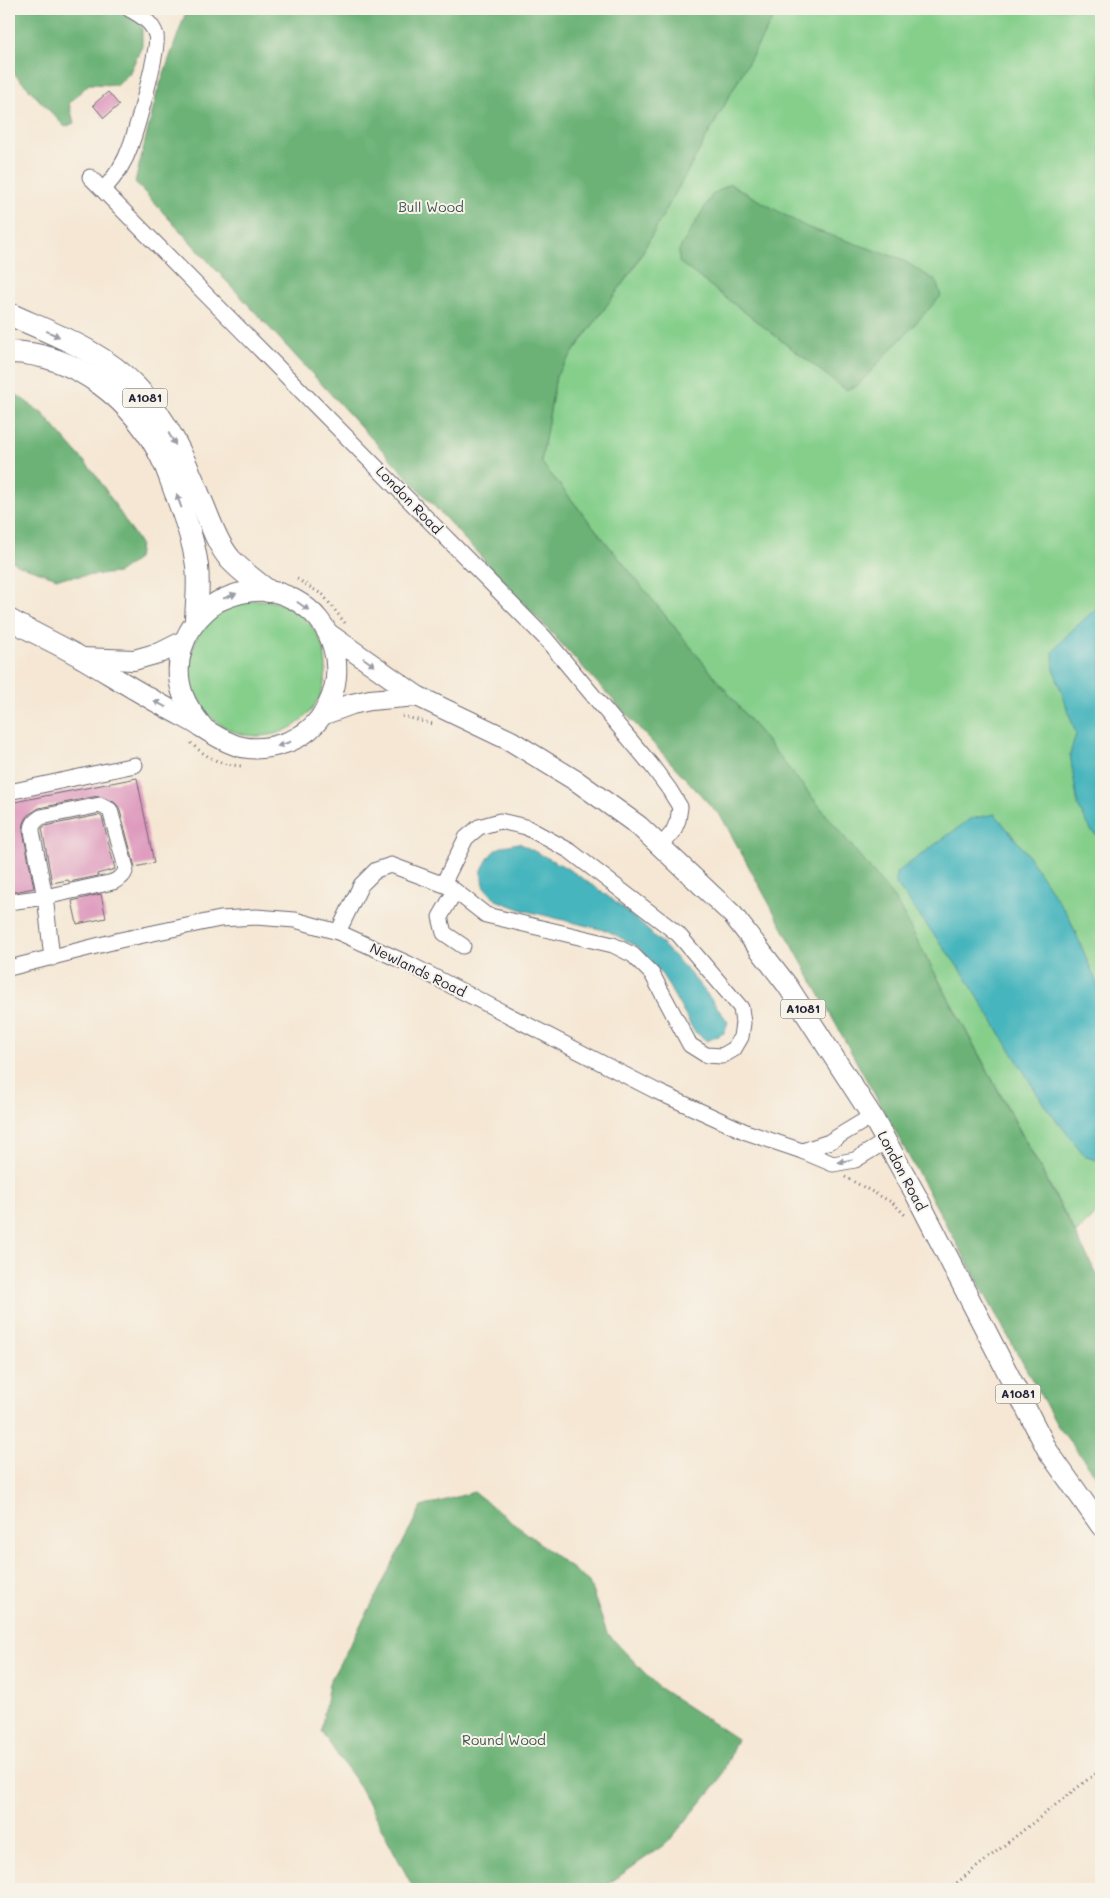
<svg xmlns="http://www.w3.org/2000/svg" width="1110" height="1898" font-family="Mali,sans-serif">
<rect width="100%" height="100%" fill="#f7f3e8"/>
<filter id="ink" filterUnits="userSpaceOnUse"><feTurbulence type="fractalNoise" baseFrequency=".02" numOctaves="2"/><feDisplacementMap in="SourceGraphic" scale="10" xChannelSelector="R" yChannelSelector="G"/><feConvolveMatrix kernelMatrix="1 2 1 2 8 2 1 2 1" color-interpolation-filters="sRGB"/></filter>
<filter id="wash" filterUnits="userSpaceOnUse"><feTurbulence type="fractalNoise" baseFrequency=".0096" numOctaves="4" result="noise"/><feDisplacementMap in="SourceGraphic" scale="20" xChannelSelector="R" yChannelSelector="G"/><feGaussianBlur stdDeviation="1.12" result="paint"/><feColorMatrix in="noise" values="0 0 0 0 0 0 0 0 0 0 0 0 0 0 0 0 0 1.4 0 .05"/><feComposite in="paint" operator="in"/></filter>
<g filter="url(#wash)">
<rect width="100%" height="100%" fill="#f5e7d4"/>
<!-- green -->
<g fill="#85cf8b" stroke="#547863">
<path d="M778,9h323v1198l-25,27 -180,-333 -355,-439 15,-86 77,-107z"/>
<circle cx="258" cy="668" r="68"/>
</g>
<!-- forest -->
<g fill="#6cb277" stroke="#476a59">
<path d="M9,9h118l15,8v29l-13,28 -12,11 -28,-1 -20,19 5,20 -9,4 -56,-59z"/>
<path d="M187,9h591l-145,260 -77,107 -15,86 355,439 205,381v200l-44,-57 -335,-607 -587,-636 22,-89z"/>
<path d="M730,184l76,43 95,32 35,22 5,15 -84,90 -11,4 -167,-128v-12l33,-55z"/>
<path d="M9,389l34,25 53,61 44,69 -2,15 -20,14 -61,5 -38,-13 -10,-6z"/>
<path d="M474,1492l115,90 18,51 51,54 79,52 -18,42 -51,61 -67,47h-187l-55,-103 -38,-55 8,-48 45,-83 47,-93z"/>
</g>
<!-- water -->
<g fill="#46b5bd" stroke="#346c7c">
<path d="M1101,604v230l-3,2 -6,-4 -14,-26 -8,-52 6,-20 -22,-64 -1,-18 13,-16z"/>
<path d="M995,814l30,37 44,66 32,76v168l-15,-4 -41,-51 -80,-130 -69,-92v-11l74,-54z"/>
<path d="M519,843c14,8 29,15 44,23 63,37 123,96 165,156l-4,11 -17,8 -13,-10 -31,-55 -25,-29 -30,-16 -85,-21 -27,-10 -11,-12 -4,-16c11,-22 13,-25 38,-29z"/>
</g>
<g id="blocks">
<!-- building -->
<g fill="#dd94bb">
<path d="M108,92l11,13 -15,13 -11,-13z"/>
<path d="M137,778l17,85 -19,4 -16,-60 -5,-5 -16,-6 -59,12 -11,7 -4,8 -1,8 11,57 -25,5v-90z"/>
<path d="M99,815l3,2 13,52 -18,5 1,2 -29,6 -1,-2 -16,3 -10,-55 3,-2z"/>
<path d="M101,894l5,24 -29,6 -5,-23z"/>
</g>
</g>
</g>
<g filter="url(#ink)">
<use href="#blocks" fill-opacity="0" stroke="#6c6771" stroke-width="1"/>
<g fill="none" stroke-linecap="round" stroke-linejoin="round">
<!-- minor casing -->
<g stroke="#6c6771" stroke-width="17">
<g id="minor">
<path d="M90,177l455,461 107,128 17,23 11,18 -2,13 -5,12 -12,14"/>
<path d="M104,189c11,-12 21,-27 26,-42 6,-16 30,-100 26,-112 -4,-13 -16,-20 -27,-26"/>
<path d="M9,792l126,-27"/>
<path d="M455,891l-15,26 4,16 19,13"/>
<path d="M9,902l36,-5 68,-15c7,-4 11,-5 13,-14l-16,-58 -10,-5 -59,12c-6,4 -9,7 -9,14l13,66 1,8 6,53"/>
<path d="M338,932l23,-47 15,-15 15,-5 59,22 36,28 127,30 20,10 19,19 38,71 16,10 16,1 12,-7 7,-12 2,-14 -2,-15 -63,-74 -108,-83 -44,-24 -26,-6 -21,6 -13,11 -23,46"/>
<path d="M9,968l111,-28 100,-21 36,-2 39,3 43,12 71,32 247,127 90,41 56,19 31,13 22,-4 31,-19"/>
<path d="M802,1151l27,-9 43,-26"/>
</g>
</g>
<!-- major casing -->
<g stroke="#6c6771" stroke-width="22">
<g id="major">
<path d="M9,619c24,14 49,25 73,39 34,20 67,41 102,59 16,8 29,19 46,26 17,8 37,6 55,0 18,-6 33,-19 42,-36 20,-38 7,-86 -32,-107 -9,-5 -19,-9 -29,-9 -17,-1 -32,3 -47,10 -5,2 -8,6 -12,9 -24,21 -35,54 -24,85 4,12 12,22 20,32"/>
<path d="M329,634l88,62 94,45 67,41 61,44 94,89 54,70 85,131 44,79 132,256 53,75"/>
<path d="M82,658l52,2 28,-8 22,-11"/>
<path d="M322,715l30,-11 18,-4 47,-4"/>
</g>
</g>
<!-- highway casing -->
<g stroke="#6c6771" stroke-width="24">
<g id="highway">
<path d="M9,314c44,20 93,37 127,73 29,29 49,73 64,111 9,20 16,44 30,61 11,12 25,22 38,32"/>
<path d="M9,352c67,1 126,49 154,108 6,12 9,24 14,36 8,22 17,46 20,70 2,18 0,35 -1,53"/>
</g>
</g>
<!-- path -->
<g stroke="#6c6771" stroke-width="3" stroke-dasharray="1 4" stroke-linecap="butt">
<path d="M297,579l26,16 22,28"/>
<path d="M402,716l31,8"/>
<path d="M191,743c16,15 28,21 50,23"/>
<path d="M845,1177l48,26 12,12"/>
<path d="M949,1889l152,-120"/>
</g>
<!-- minor -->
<use href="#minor" stroke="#fff" stroke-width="15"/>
<!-- major -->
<use href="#major" stroke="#fff" stroke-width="20"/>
<!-- highway -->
<use href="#highway" stroke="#fff" stroke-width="22"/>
</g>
<!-- one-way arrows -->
<defs><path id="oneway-solid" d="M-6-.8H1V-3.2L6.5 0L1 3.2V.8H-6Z" transform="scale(1.25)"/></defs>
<g fill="#9c9ca7">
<use href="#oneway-solid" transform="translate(53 334) rotate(24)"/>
<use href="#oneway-solid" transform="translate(172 439) rotate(60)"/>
<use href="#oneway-solid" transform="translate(179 501) rotate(-110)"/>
<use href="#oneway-solid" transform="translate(230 596) rotate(-21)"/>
<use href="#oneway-solid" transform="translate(303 606) rotate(35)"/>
<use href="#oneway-solid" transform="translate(369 662) rotate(35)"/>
<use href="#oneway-solid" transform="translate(160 704) rotate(-151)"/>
<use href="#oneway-solid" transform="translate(284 744) rotate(161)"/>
<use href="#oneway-solid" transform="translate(845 1161) rotate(169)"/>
</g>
</g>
<g text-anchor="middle" stroke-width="4" stroke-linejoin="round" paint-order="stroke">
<!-- shield labels -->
<g fill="#f7f3e8" stroke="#62616f" stroke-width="1">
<rect x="122.5" y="388.5" width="45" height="19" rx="4"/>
<rect x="780.5" y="999.5" width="45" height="19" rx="4"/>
<rect x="995.5" y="1384.5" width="45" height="19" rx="4"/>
</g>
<g font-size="12" font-weight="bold" fill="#22223b">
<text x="145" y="402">A1081</text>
<text x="803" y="1013">A1081</text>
<text x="1018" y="1398">A1081</text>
</g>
<!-- park labels -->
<g font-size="14" fill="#405653" stroke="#f7f3e8">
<text x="431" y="212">Bull Wood</text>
<text x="504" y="1745">Round Wood</text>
</g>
<!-- street labels -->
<g font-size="14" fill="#22223b" stroke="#f7f3e8">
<text transform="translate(409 500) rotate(46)" y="5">London Road</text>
<text transform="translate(418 970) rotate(26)" y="5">Newlands Road</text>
<text transform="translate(902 1171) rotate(62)" y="5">London Road</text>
</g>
</g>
<!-- margin -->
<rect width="1110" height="1898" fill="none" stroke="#f7f3e8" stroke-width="30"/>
</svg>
